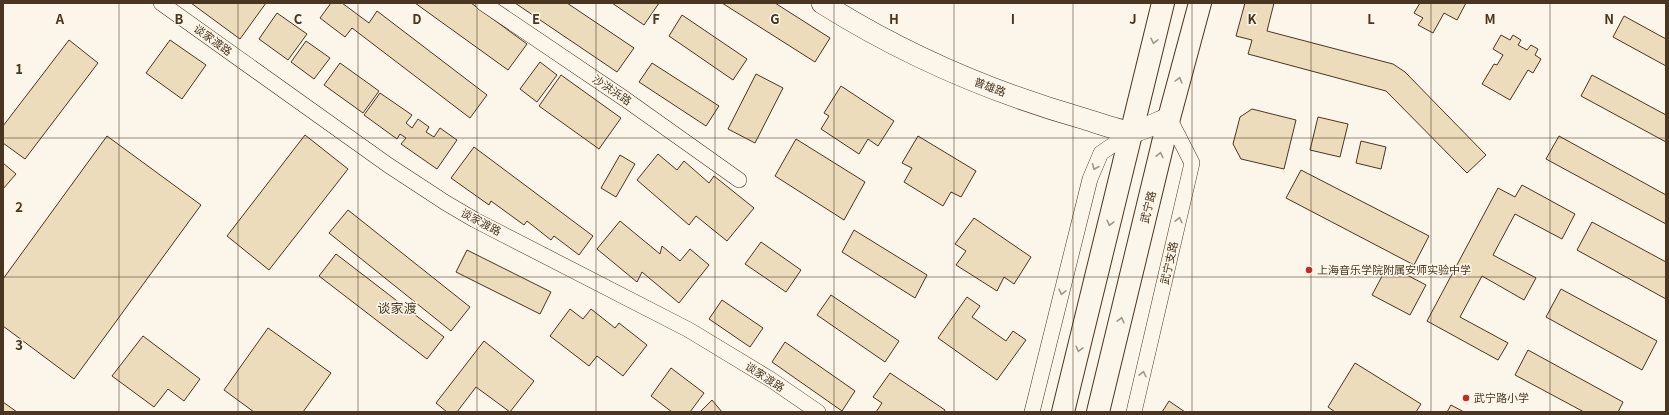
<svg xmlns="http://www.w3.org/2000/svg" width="1669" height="415" font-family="Georgia,'Noto Sans SC',serif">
<rect width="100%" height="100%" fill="#fbf6e9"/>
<!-- building -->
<g fill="#ecdcbc" stroke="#4a3520">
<path d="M191,3h75l-26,36z"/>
<path d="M331,3h11l27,20 8,-12 110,84 -17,23 -118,-90 -7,9 -25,-19z"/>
<path d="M415,3h56l56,41 -19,26z"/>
<path d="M515,3h52l67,45 -17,24z"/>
<path d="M612,3h47l-15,22z"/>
<path d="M722,3h53l55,35 -15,24z"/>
<path d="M1245,3h29l-7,28 126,33 12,8 81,83 -19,18 -81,-82 -138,-37 4,-14 -16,-4z"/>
<path d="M1420,3h46l-9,17 -13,-7 -11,20 -15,-8 5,-7 -9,-5z"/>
<path d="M277,13l30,21 -19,26 -29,-21z"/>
<path d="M682,15l65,44 -14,21 -64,-44z"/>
<path d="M1624,16l42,23v27l-53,-29z"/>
<path d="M1501,35l9,5 3,-5 8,5 -3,5 9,5 4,-5 7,4 -3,6 6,4 -8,14 -5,-3 -18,30 -28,-16 12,-20 3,1 6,-10 -10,-6z"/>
<path d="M69,40l29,23 -73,96 -22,-16v-17z"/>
<path d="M170,40l36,25 -24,34 -36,-26z"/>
<path d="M306,41l24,17 -16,21 -23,-17z"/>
<path d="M540,62l17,13 -20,27 -17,-13z"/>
<path d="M340,63l39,28 -16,22 -39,-28z"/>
<path d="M652,63l67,43 -13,20 -67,-44z"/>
<path d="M756,74l27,14 -28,55 -27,-14z"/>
<path d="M561,75l60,43 -22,31 -60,-43z"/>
<path d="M1592,75l74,40v27l-85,-46z"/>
<path d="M841,86l53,35 -16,25 -10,-7 -9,15 -38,-25 8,-13 -5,-3z"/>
<path d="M380,93l32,22 -6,8 6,5 6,-9 11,8 -3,5 8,5 6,-9 17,12 -20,29 -36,-25 5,-6 -6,-4 -3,5 -33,-24z"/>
<path d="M1252,109l44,11 -12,49 -43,-10 -8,-15 7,-27z"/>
<path d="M1318,117l30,7 -8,33 -30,-7z"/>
<path d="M305,135l43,34 -79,101 -42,-34z"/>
<path d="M107,136l94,69 -127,174 -71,-53v-47z"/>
<path d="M918,136l58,35 -15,26 -10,-5 -8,14 -39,-24 8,-14 -10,-5z"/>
<path d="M1559,136l107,59v29l-120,-65z"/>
<path d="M796,139l69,43 -21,38 -69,-44z"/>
<path d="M1361,141l25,6 -5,22 -25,-6z"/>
<path d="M474,147l119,89 -14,19 -25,-19 -3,4 -24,-19 -3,4 -33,-24 -2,4 -38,-27z"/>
<path d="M658,154l19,16 7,-9 25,22 5,-7 40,32 -27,33 -31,-25 -7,9 -52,-45z"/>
<path d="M620,155l15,9 -19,33 -15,-9z"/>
<path d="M3,163l13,11 -13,15z"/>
<path d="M1301,170l128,66 -15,29 -128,-67z"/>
<path d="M1522,185l53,29 -13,25 -47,-25 -22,41 43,23 -12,22 -42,-24 -22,41 48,26 -10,17 -71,-39 71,-133 17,9z"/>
<path d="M348,210l122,97 -19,24 -122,-98z"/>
<path d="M974,218l57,39 -17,27 -10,-7 -7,14 -41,-26 10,-14 -11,-7z"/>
<path d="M620,221l40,33 2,-8 18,15 10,-12 19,16 -30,38 -37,-31 -5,10 -40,-33z"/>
<path d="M1592,222l74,40v37l-89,-49z"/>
<path d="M854,230l73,45 -12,23 -73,-46z"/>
<path d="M761,242l40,28 -15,22 -41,-28z"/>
<path d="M467,250l84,42 -11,22 -84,-42z"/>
<path d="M336,254l108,83 -17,22 -108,-83z"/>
<path d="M1388,265l38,20 -16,30 -38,-20z"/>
<path d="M1561,289l96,52 -15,29 -96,-53z"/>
<path d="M831,295l68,46 -14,21 -68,-47z"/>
<path d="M967,297l13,9 -8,11 34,24 7,-10 13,9 -29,40 -59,-42z"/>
<path d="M722,300l41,28 -13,19 -41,-28z"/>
<path d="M570,309l13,10 8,-10 24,19 4,-5 28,22 -24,31 -26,-20 -8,10 -39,-30z"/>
<path d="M268,328l63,45 -28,39h-49l-30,-22z"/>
<path d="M143,336l57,43 -16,22 -16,-12 -14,18 -42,-31z"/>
<path d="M484,341l50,40 -24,31 -34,-25 -19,25h-10l-11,-9z"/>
<path d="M785,342l70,49 -13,20 -70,-49z"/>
<path d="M1528,350l95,52 -5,10h-34l-69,-37z"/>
<path d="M1355,363l66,41 -5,8h-81l-7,-5z"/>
<path d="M671,368l33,25 -14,19h-18l-21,-16z"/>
<path d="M890,373l55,37 -1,2h-68l6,-9 -9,-6z"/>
<path d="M712,400l10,12h-22z"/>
<path d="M1169,401l16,11h-23z"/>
<path d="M3,402l14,10h-14z"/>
<path d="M1451,405l13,7h-17z"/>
</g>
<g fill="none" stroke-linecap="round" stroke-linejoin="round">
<!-- minor casing -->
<g stroke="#4a3520" stroke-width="16">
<g id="minor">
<path d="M161,3l227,162 58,38 29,17 214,110 81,49 48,33"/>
<path d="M483,3l142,96 114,81"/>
<path d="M1032,412l58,-233 11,-26 31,-21"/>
<path d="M1134,412l58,-249 -23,-45"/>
</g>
</g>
<!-- secondary casing -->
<g stroke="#4a3520" stroke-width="22">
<path id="secondary" d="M822,3c81,51 171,90 263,116 10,3 38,13 47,13 6,0 29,-11 37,-14"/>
</g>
<!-- primary casing -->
<g stroke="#4a3520" stroke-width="24">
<g id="primary">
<path d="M1063,412l100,-409"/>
<path d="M1098,412l71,-294 31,-115"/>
</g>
</g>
<!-- minor -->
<use href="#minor" stroke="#fbf6e9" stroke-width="15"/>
<!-- secondary -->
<use href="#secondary" stroke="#fbf6e9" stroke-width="21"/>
<!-- primary -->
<use href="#primary" stroke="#fbf6e9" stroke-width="22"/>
</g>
<!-- one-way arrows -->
<defs><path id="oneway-chevron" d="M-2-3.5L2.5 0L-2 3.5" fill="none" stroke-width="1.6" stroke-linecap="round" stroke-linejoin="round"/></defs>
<g stroke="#a29684">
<use href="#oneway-chevron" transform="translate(1154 41) rotate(103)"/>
<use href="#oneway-chevron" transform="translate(1179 80) rotate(-75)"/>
<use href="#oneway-chevron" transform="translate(1160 155) rotate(-77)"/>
<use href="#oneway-chevron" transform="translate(1095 167) rotate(113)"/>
<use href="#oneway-chevron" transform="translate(1179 220) rotate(-77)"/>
<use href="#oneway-chevron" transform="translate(1110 223) rotate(104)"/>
<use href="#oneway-chevron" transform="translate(1062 292) rotate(104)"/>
<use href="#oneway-chevron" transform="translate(1121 320) rotate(-76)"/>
<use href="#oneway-chevron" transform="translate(1079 349) rotate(104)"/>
<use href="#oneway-chevron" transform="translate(1143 374) rotate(-77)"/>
</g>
<!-- grid -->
<path fill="none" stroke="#4a3520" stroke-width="1" stroke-opacity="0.55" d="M119,3v409M238,3v409M358,3v409M477,3v409M596,3v409M715,3v409M834,3v409M954,3v409M1073,3v409M1192,3v409M1311,3v409M1431,3v409M1550,3v409M3,138h1663M3,277h1663"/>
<!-- markers -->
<g fill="#c62828" stroke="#fbf6e9" stroke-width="1.5">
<circle cx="1309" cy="270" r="4"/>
<circle cx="1466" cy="398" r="4"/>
</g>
<g text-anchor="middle" stroke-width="3" stroke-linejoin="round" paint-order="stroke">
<!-- street labels -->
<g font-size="11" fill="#4a3520" stroke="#fbf6e9">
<text transform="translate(213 40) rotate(36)" y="4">谈家渡路</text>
<text transform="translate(990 87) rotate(20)" y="4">普雄路</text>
<text transform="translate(612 90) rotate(34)" y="4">沙洪浜路</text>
<text transform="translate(1148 207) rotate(-76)" y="4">武宁路</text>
<text transform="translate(481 222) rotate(28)" y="4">谈家渡路</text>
<text transform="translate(1169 263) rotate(-77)" y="4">武宁支路</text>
<text transform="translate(765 377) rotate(33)" y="4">谈家渡路</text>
</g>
<!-- poi labels -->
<g font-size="11" fill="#4a3520" stroke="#fbf6e9" text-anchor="start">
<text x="1317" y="274">上海音乐学院附属安师实验中学</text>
<text x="1474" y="402">武宁路小学</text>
</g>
<!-- quarter labels -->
<g font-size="13" fill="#4a3520" stroke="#fbf6e9">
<text x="397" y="313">谈家渡</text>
</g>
</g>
<g font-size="13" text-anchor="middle" font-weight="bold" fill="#4a3520" stroke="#fbf6e9" stroke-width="3" stroke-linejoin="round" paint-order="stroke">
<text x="60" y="24">A</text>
<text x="179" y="24">B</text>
<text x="298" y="24">C</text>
<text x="417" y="24">D</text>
<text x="536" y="24">E</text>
<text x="656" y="24">F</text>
<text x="775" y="24">G</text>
<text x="894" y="24">H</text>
<text x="1013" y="24">I</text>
<text x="1133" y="24">J</text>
<text x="1252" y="24">K</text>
<text x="1371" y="24">L</text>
<text x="1490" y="24">M</text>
<text x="1609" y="24">N</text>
<text x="19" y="74">1</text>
<text x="19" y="212">2</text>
<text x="19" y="350">3</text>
</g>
<!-- border -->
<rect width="1669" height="415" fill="none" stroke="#4a3520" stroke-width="8"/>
</svg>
